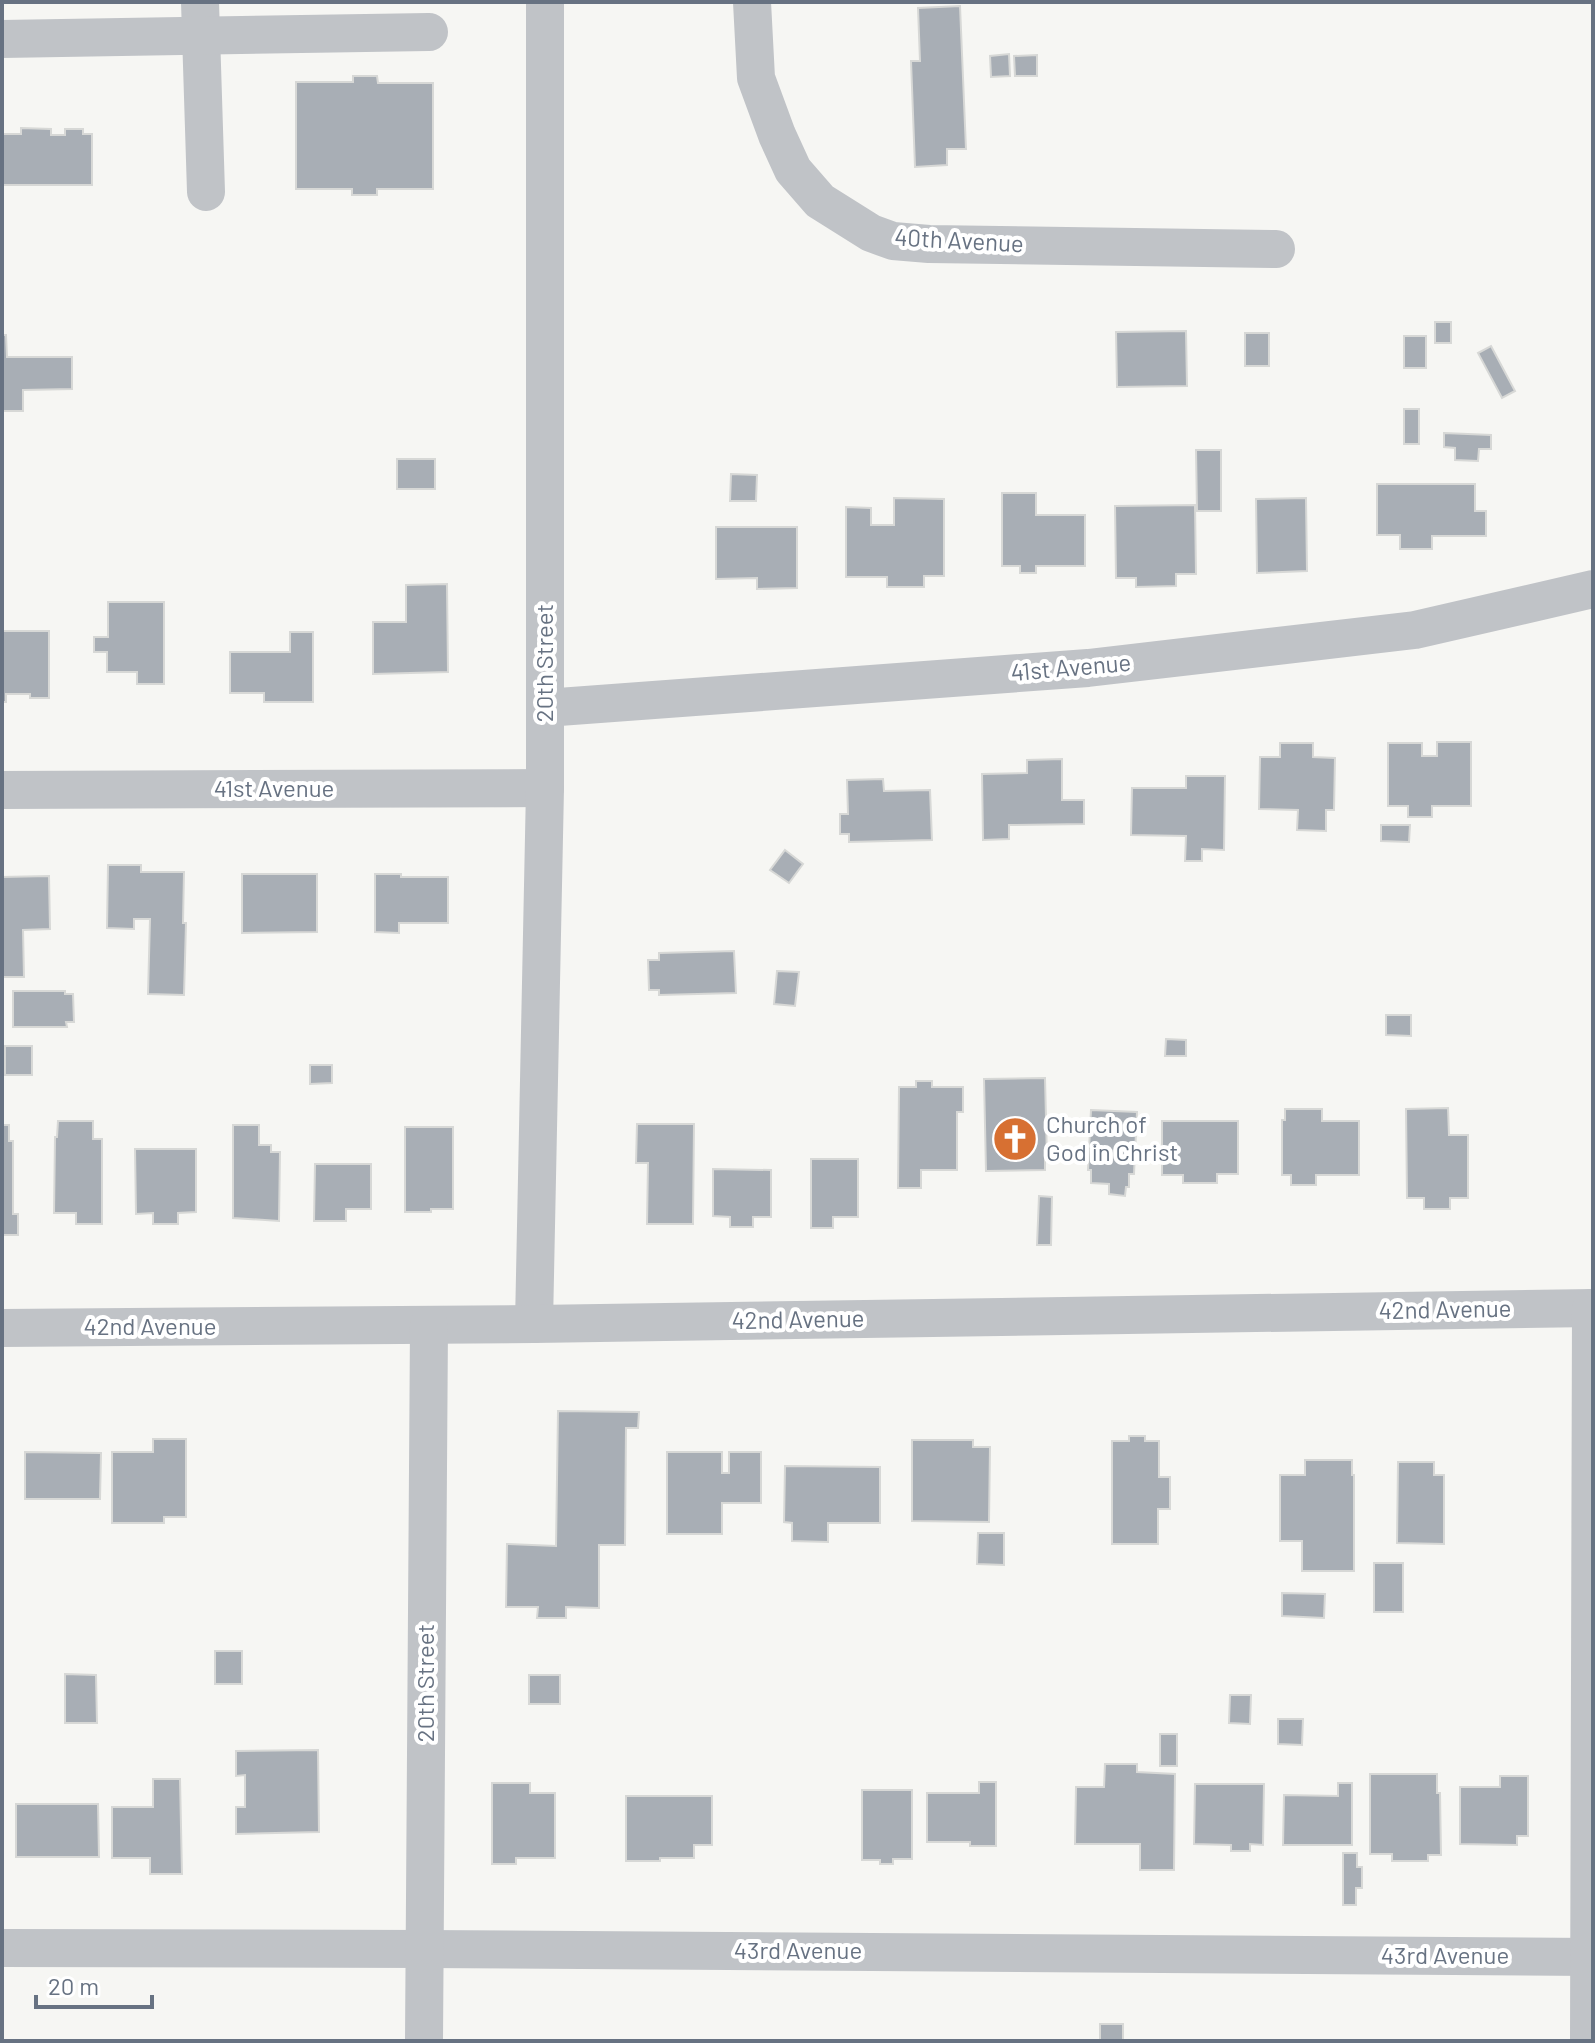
<svg xmlns="http://www.w3.org/2000/svg" width="1595" height="2043" font-family="Barlow,sans-serif">
<rect width="100%" height="100%" fill="#f6f6f3"/>
<!-- building -->
<g fill="#a8aeb5" stroke="#d7d8d6" stroke-width="2">
<path d="M960,6l6,143h-19v16l-32,2 -4,-106h9l-2,-53z"/>
<path d="M1009,54l1,22 -19,1 -1,-21z"/>
<path d="M1037,55v21h-22l-1,-20z"/>
<path d="M353,76h24l1,7h55v106h-56v6h-25v-6h-56v-107h57z"/>
<path d="M21,128l30,1v6h14v-6h18v5h9v51h-90v-51h19z"/>
<rect x="1435" y="322" width="16" height="21"/>
<path d="M1186,331l1,55 -70,1 -1,-55z"/>
<rect x="1245" y="333" width="24" height="33"/>
<path d="M2,335h4l1,22h65v32l-49,1v21h-21z"/>
<rect x="1404" y="336" width="22" height="32"/>
<path d="M1491,346l24,45 -13,7 -24,-45z"/>
<rect x="1404" y="409" width="15" height="35"/>
<path d="M1444,433l47,2v14h-12l-1,12 -23,-1v-12l-11,-1z"/>
<path d="M1196,450h25v61h-24z"/>
<rect x="397" y="459" width="38" height="30"/>
<path d="M731,474l26,1 -1,26h-26z"/>
<path d="M1377,484h98v27h11v25h-54v13h-32v-14h-23z"/>
<path d="M1002,493h34v22h49v51h-49v7h-16v-7h-18z"/>
<path d="M894,498l50,1v77h-20v11h-37v-10h-41v-70l25,1v17h23z"/>
<path d="M1306,498l1,73 -50,2 -1,-74z"/>
<path d="M1195,505l1,69h-20v12l-40,1v-9h-20l-1,-72z"/>
<path d="M716,527h81v61l-40,1v-11l-41,1z"/>
<path d="M447,584l1,88 -75,2v-52h33v-37z"/>
<path d="M108,602h56v82h-27v-12h-30v-20h-13v-15h14z"/>
<path d="M2,631h47v67h-19v-4h-24v8h-4z"/>
<path d="M290,632h23v70h-49v-9h-34v-41h60z"/>
<path d="M1437,742h34v64h-39v11h-24v-11h-20v-63h34v13h15z"/>
<path d="M1280,743h33v14l22,1 -1,52h-8v21l-29,-1 1,-20 -39,-1 1,-52h20z"/>
<path d="M1062,759v41h22v24l-75,1v14l-26,1 -1,-66 45,-1v-13z"/>
<path d="M1186,776h39l-1,74 -22,-1v12h-17l1,-25 -55,-1 1,-47h54z"/>
<path d="M883,779l1,12 46,-1 2,50 -83,2v-8h-9v-20h8l-1,-34z"/>
<path d="M1381,825h29l-1,17 -28,-1z"/>
<path d="M785,850l18,14 -14,19 -19,-13z"/>
<path d="M108,865h33v7h43l-1,51h3l-2,72 -36,-1 2,-75h-16v10l-27,-1z"/>
<path d="M242,874h75v58l-75,1z"/>
<path d="M375,874h26v3h47v46h-49v10l-24,-1z"/>
<path d="M49,876l1,53 -27,1 1,47h-22v-100z"/>
<path d="M734,951l2,42 -77,2v-5h-10l-1,-30h11v-7z"/>
<path d="M777,971l22,1 -4,34 -21,-2z"/>
<path d="M13,991h52v3h8l1,28h-8l1,5h-54z"/>
<path d="M1386,1015h25v21l-25,-1z"/>
<path d="M1166,1039l20,1v16h-21z"/>
<rect x="5" y="1046" width="27" height="29"/>
<path d="M310,1065h22v18l-22,1z"/>
<path d="M1045,1078l2,81h-2v11l-59,1 -2,-92z"/>
<path d="M916,1081h16v6h31v25h-6v58h-36v18h-23l1,-101h17z"/>
<path d="M1448,1108l1,27h19v63h-18v11h-26v-11h-17l-1,-89z"/>
<path d="M1285,1109h37v12h37v54h-43v10h-25v-10h-9v-55h3z"/>
<path d="M1091,1110l46,2 -3,62h-5v13h-3l-1,9 -16,-2v-10l-18,-1v-13h-3z"/>
<path d="M58,1121h35v18h9v85h-26v-11h-22l1,-76h2z"/>
<path d="M1162,1121h76v53h-21v9h-34v-8h-21z"/>
<path d="M637,1124h57l-1,100h-46l1,-61h-12z"/>
<path d="M2,1125h7v16h4v73h5v21h-16z"/>
<path d="M233,1125h26v20h12v7h9l-1,69 -46,-3z"/>
<path d="M405,1127h48v82h-22v3h-26z"/>
<path d="M135,1149h61v63l-18,1v11h-25v-11l-17,1z"/>
<path d="M811,1159h47v58h-25v11h-22z"/>
<path d="M315,1164h56v45h-25v12h-32z"/>
<path d="M713,1169l58,1v47h-18v10h-23v-10l-17,-1z"/>
<path d="M1039,1196l13,1 -1,48h-14z"/>
<path d="M558,1411l81,1 -1,16h-12l-1,117h-26v63l-33,-1v11h-29l1,-11h-32l1,-63 49,2z"/>
<path d="M1129,1436h16v5h14v36h11v32h-12v35h-46v-103h17z"/>
<path d="M153,1439h33v78h-22v6h-52v-71h41z"/>
<path d="M912,1440h61v7h17l-1,75 -77,-1z"/>
<path d="M25,1452l76,1 -1,46h-75z"/>
<path d="M667,1452h55v21h7v-21h32v51h-39v31h-55z"/>
<path d="M1305,1460h47v15h2v96h-52v-30h-22v-66h25z"/>
<path d="M1398,1462h36v13h10v69l-47,-1z"/>
<path d="M785,1466l95,1v56h-52v19l-36,-1v-18l-8,-1z"/>
<path d="M978,1533h26v32l-27,-1z"/>
<rect x="1374" y="1563" width="29" height="49"/>
<path d="M1282,1593l43,1 -1,24 -42,-2z"/>
<rect x="215" y="1651" width="27" height="33"/>
<path d="M65,1674l31,1 1,48h-32z"/>
<rect x="529" y="1675" width="31" height="29"/>
<path d="M1230,1695h21l-1,29 -21,-1z"/>
<path d="M1278,1719h25l-1,26 -24,-1z"/>
<rect x="1160" y="1734" width="17" height="32"/>
<path d="M318,1750l1,82 -83,2v-27h9v-32l-9,1v-25z"/>
<path d="M1105,1764h32v8l38,2 -1,96h-34v-26h-65l1,-57h28z"/>
<path d="M1370,1774h67v19h3l1,62h-13v6h-36v-7h-22z"/>
<path d="M1500,1776h28v60h-11v9l-57,-1v-57h40z"/>
<path d="M153,1779h27l2,95h-32v-16h-38v-51h41z"/>
<path d="M979,1782h17v64h-26v-4h-43v-49h52z"/>
<path d="M492,1783h38v10h25v65h-39v6h-24z"/>
<path d="M1338,1783h14v62h-69l1,-50 54,1z"/>
<path d="M1195,1784h69l-1,61 -13,-1v7h-19v-6l-37,-1z"/>
<path d="M862,1790h50v69h-19v5h-13v-4h-18z"/>
<path d="M626,1796h86v49h-18v13h-34v3h-34z"/>
<path d="M16,1804h82l1,53h-83z"/>
<path d="M1343,1853h14v14h5v21h-6v17h-13z"/>
<rect x="1100" y="2024" width="23" height="17"/>
</g>
<g fill="none" stroke-linecap="round" stroke-linejoin="round">
<!-- minor -->
<g stroke="#c0c3c7" stroke-width="38">
<path d="M200,2l6,190"/>
<path d="M752,2l4,76 21,57 16,35 27,31 51,32 22,8 36,3 347,5"/>
<path d="M2,39l427,-7"/>
<path d="M545,708l543,-40 327,-38 178,-41"/>
<path d="M2,790l543,-2"/>
<path d="M534,1324l11,-536v-786"/>
<path d="M2,1328l532,-4 1059,-16"/>
<path d="M2,1948l422,1 1169,8"/>
<path d="M424,2041l5,-716"/>
<path d="M1589,2041l2,-733"/>
</g>
</g>
<!-- icons -->
<defs>
<g id="church-disc" transform="scale(2.3)"><circle r="9.5" fill="#d77032" stroke="#fff"/><path d="M-1.2-6h2.4v3.5h3.3v2.4h-3.3V6h-2.4V-.1h-3.3v-2.4h3.3Z" fill="#fff"/></g>
</defs>
<g fill-rule="evenodd">
<use href="#church-disc" x="1015" y="1139"/>
</g>
<g text-anchor="middle" stroke-width="8" stroke-linejoin="round" paint-order="stroke">
<!-- street labels -->
<g font-size="24" fill="#677282" stroke="#fff">
<text transform="translate(959 241) rotate(3)" y="8">40th Avenue</text>
<text transform="translate(545 663) rotate(-90)" y="8">20th Street</text>
<text transform="translate(1071 668) rotate(-5)" y="8">41st Avenue</text>
<text x="274" y="797">41st Avenue</text>
<text transform="translate(1445 1310) rotate(-1)" y="8">42nd Avenue</text>
<text transform="translate(798 1320) rotate(-1)" y="8">42nd Avenue</text>
<text x="150" y="1335">42nd Avenue</text>
<text transform="translate(426 1683) rotate(-90)" y="8">20th Street</text>
<text x="798" y="1959">43rd Avenue</text>
<text x="1445" y="1964">43rd Avenue</text>
</g>
<!-- poi labels -->
<g font-size="24" fill="#677282" stroke="#fff" text-anchor="start">
<text x="1046" y="1133">Church of<tspan x="1046" dy="28">God in Christ</tspan></text>
</g>
</g>
<!-- border -->
<rect width="1595" height="2043" fill="none" stroke="#677282" stroke-width="8"/>
<!-- scale -->
<path d="M36 1995v12h116v-12" fill="none" stroke="#677282" stroke-width="4"/>
<text x="48" y="1995" font-size="24" fill="#677282" stroke="#ffffff" stroke-width="6" paint-order="stroke">20 m</text>
</svg>
